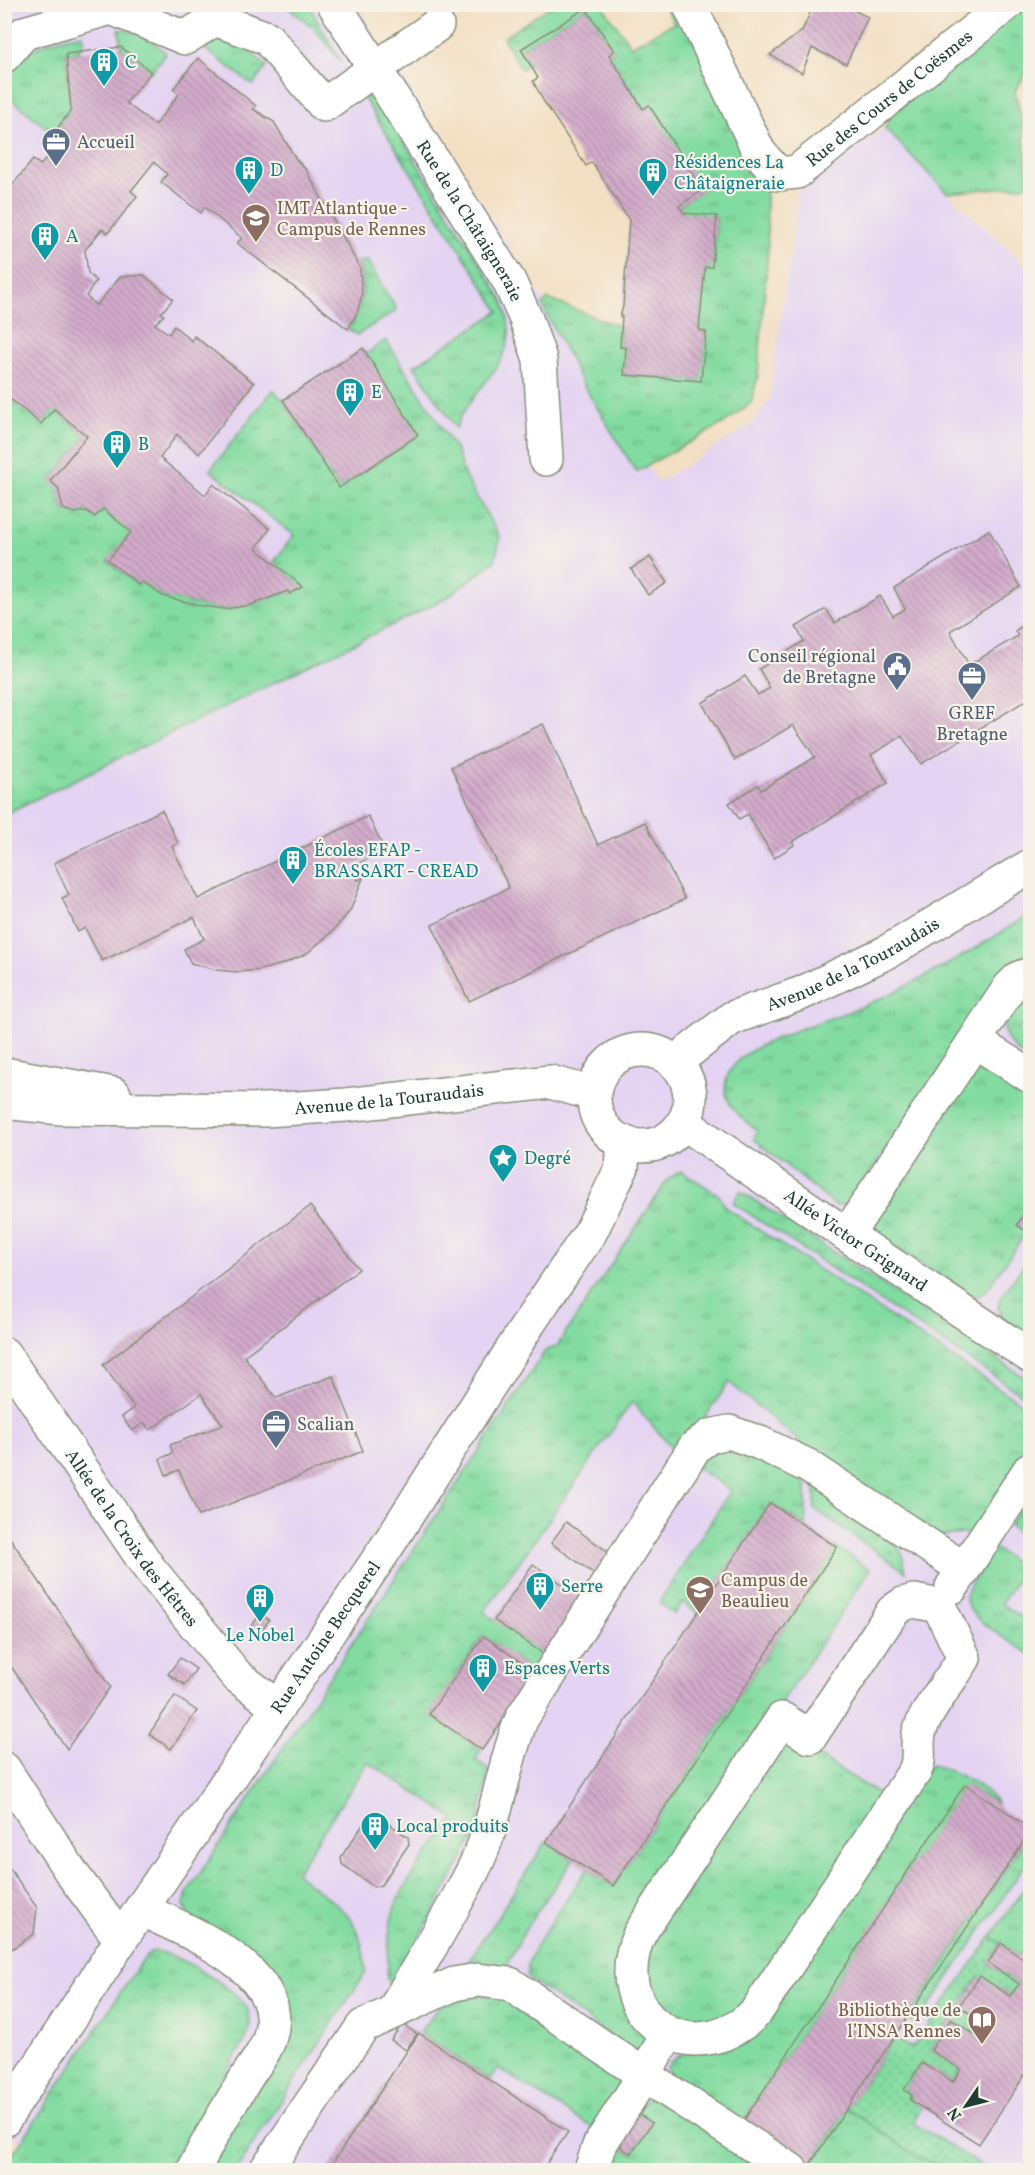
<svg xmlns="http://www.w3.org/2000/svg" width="1035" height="2175" font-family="Vollkorn,serif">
<defs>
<pattern id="grass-tufts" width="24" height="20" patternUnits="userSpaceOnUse" patternTransform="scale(1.5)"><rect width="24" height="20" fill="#82dba0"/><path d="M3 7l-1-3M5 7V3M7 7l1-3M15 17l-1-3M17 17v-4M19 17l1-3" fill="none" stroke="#6ab383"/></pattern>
<pattern id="garden-dots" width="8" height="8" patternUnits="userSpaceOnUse" patternTransform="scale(1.5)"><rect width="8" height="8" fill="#82dba0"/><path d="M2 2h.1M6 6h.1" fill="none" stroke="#6ab383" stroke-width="1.8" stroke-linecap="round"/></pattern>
<pattern id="building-back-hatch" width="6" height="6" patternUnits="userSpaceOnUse" patternTransform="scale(1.5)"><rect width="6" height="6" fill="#d3abcb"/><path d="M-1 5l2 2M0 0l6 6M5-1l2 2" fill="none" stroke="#ab8ca6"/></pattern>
</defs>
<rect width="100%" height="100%" fill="#f7f3e8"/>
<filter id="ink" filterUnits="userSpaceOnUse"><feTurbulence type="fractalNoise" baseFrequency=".0167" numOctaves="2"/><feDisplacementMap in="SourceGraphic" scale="12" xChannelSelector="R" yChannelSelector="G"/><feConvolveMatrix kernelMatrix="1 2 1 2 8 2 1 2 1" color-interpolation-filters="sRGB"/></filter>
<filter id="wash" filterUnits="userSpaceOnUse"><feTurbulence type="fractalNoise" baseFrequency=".008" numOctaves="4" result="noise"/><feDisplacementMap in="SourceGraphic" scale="24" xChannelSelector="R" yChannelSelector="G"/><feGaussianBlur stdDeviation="1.35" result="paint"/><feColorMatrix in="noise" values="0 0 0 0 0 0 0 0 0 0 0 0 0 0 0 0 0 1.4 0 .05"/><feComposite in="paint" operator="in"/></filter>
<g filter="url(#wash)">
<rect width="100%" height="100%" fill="#f3dfc3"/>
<!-- built -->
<path fill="#e4d3f2" d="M5,5h351l302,478 94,-59 17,-23 31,-216 85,-57 62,65 83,77v1900h-1025v-4l16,-23 -17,-17z"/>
<!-- grass -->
<g fill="url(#grass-tufts)" stroke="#508c6a" stroke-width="1.5">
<path d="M285,5h24l32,57 -25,-32z"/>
<path d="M552,5h50l29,41 43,-23 -10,-18h11l90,171 3,73 -10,126 -7,28 -27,20 -88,49 -55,-91 -39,-76 6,-6 73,28 -1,20 6,1 -2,27 76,6 6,-49 -7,-2 6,-63 7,-1 5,-49 -33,-4 -5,-7 23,-16 -59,-81 -34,-54 5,-4 -28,-43 -65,41 9,15 -9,5 -18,-31z"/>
<path d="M1017,5h13v61l-15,25 8,36 5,58 -81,8 -62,-65 9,-19z"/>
<path d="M119,29l28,7 19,17 -15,19 -30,-25z"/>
<path d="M82,34l2,8 -6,10 -12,2 5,56 -18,23 -48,-39 -1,-18c18,-28 47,-36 78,-42z"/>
<path d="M213,37l30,9 24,20 -14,19 -48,-36z"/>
<path d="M372,91l132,211c2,10 6,23 5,33 -5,38 -41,58 -53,93l-42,-62 85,-55 -136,-214z"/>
<path d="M366,259l31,51 -40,25 -9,-6c13,-19 20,-44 10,-66z"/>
<path d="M386,340l70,110 9,27 35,60 -5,24 -45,34 -33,18 -412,201v-420l36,30 13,-15 33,27 -37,45 8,7 5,21 12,4 12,-2 8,6 8,-8 28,23 -23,29 30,24 4,-3 21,14 39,10 23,3 26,-4 37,-14 3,3 11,-7 -29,-24 21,-28 -84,-65 63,-80 10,10 56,88 78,-52 -51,-82z"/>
<path d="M1030,914v43l-12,4 -170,242 -12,3 -82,-67 3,-9c-25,-17 -47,-42 -18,-70 21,-21 93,-41 124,-54 59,-25 114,-57 167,-92z"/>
<path d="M1030,993v68c-19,-13 -37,-31 -17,-53 5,-6 10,-12 17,-15z"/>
<path d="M990,1069l40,23v112l-13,21 10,6 -41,60 -7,5h-6l-96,-60 -6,-9 100,-153z"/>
<path d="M681,1171l38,24 7,13 304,201v36l-58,88 -39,4 -110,-75 -94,-80 -50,74 -47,-54 -148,210 64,45 -12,16 -53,-37 -53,78 52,36 -7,10 14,9 -13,65 -84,153 -5,-9c2,-24 0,-52 9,-74 13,-32 40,-57 58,-86l-86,-56 -72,111c43,37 64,35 70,99l-130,198h-26l74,-140 -93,-112 -7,-13 3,-12 358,-542 12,-5 111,-167z"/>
<path d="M740,1191l290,190v19l-297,-197z"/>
<path d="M1030,1256v80l-28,-19 -4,-9 2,-9z"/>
<path d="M719,1449h13l74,30v47l-36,-23 -72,110 -16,-11 -8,12 -15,-11 72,-113 -34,-22 5,-8z"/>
<path d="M815,1485l80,58 6,9 5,20 -91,-63z"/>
<path d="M1030,1492v47l-21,-14z"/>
<path d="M837,1547l33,23 -238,356 17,109 -9,17 -5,1 -108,-76 1,-13 7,-17 52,-78 26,17z"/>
<path d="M994,1548l30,21 -23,35 29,19v31c-16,-11 -72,-39 -63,-61 6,-16 18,-30 27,-45z"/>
<path d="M783,1734l104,65 -137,206 -49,25 -46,-19 -16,-56z"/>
<path d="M931,1765c17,4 58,21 65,38l-31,-18 -225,341 -69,-48 -4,-10c7,-16 26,-16 41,-19z"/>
<path d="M1030,1832v26l-108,159 -8,5 -7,-3z"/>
<path d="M546,1842l27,18 -45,65 -20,37 -4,5 -44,7z"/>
<path d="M1030,1880v61l-10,15 -29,-19z"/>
<path d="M156,1951c20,3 81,38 91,57 5,10 3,21 -1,31l-79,131h-162v-4l134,-201 11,-13z"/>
<path d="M506,1995l116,84 -25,52 -99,-63 -8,12 -71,-47 27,-36z"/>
<path d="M650,2097l103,61 -8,12h-123l-19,-12 10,-16 18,12 20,-31 -17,-12z"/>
<path d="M847,2108l75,52 40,10h-154z"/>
</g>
<!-- garden -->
<path fill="url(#garden-dots)" stroke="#508c6a" stroke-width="1.5" d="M991,1937l10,6 -13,21 31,20 -9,12 -31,-20 -19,30 30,21 -8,12 -31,-19 -20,30 30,20 -8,12 -31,-19 -18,27 8,5 -1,5 11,7 -9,16 76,47h-27l-40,-10 -75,-52 47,-70 18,10z"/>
<g id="blocks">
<!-- building -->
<g fill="url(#building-back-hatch)">
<path d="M814,4h27l27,13 -22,47 -34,-16 -10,25 -32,-18 32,-24z"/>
<path d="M586,8l28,43 -5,4 34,54 6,-4 54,85 -24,16 5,7 33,3 -5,51h-7l-6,63 7,2 -5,49 -77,-6 2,-27 -6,-1 2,-30h-2l3,-11 6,-86 -37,-58 -6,4 -43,-66 -10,-19 5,-3 -17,-29z"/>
<path d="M121,47l30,25 -25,31 29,22 24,-31 -6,-5 25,-31 58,48 -3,3 21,13 22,37 10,11 54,98 2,27 -5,18 -9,16 -111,-86 5,-5 -37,-31 -4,6 -40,-31 6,-8 -13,-12 -23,29 6,5 -29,37 -6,-4 -17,21 3,23 8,8 -10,15 10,10 24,-29 24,-2 29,24 -12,14 3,2 -9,9 14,10 5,-8 18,15 2,-5 60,47 -55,71 -22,-20 -17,24 45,37 8,-11 57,45 -14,19 47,39 -13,7 -2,-3 -37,14 -26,4 -23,-3 -39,-10 -21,-14 -3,3 -31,-25 23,-28 -28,-23 -8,8 -8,-6 -12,2 -12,-4 -5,-21 -8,-7 37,-45 -33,-27 -13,15 -37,-30v-208l5,3 24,-29 8,5 15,-20 -6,-7 21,-28 -5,-56z"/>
<path d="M363,348l55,87 -79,53 -56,-88z"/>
<path d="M989,530l32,57 -71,44 19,34 49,-29 -3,-5 15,-10v77l-109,66 -19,-28 -31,19 17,28 -96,59 2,3 -20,13 -26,-44 -9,5 -10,-16 29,-18 3,5 54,-33 -22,-32 -58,35 -33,-57 43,-27 13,19 12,-7 -11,-19 45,-28 -8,-14 30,-18 9,14 45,-27 13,20 12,-7 -11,-21z"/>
<path d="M650,557l17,26 -19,12 -17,-26z"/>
<path d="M543,724l55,121 47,-23 40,77 -216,102 -37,-76 77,-37 -58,-121z"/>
<path d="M162,810l16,33 -6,4 26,52 170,-83 17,35 -35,16 7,13 6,-2 -13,33 -17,20 -27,23 -23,10 -23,6 -23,2 -21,-2 -25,-7 -7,-14 20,-10 -10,-22 -92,44 -17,-33 -7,4 -16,-34 7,-3 -15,-32z"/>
<path d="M1030,1204v30l-13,-9z"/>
<path d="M310,1206l49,63 -115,87 32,42 57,-22 30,75 -164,65 -20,-46 -13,5 -6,-16 13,-6 -3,-8 53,-20 -22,-31 -51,36 -6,-7 -12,8 -10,-14 12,-9 -31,-43z"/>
<path d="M770,1503l67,44 -224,339 -67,-44z"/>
<path d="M566,1522l52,37 -15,21 -52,-37z"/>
<path d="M4,1529l106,158 -43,62 -63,-93z"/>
<path d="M533,1564l53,37 -38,56 -54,-37z"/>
<path d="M261,1614l8,6 -9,13 -9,-7z"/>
<path d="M484,1636l52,37 -54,77 -53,-36z"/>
<path d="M180,1658l16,11 -11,16 -17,-11z"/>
<path d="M175,1696l22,15 -26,38 -22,-15z"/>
<path d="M965,1784l65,44v4l-223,337 -67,-43z"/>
<path d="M376,1815l32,22 1,7 -28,41 -7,2 -32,-23 -1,-7 28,-41z"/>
<path d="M4,1860l33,48 -3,26 -30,20z"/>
<path d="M1001,1943l29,21v103l-51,77 -69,-44 2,-5 -8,-5 18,-27 31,19 8,-12 -30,-20 20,-31 31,20 8,-12 -31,-21 21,-30 30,20 9,-12 -31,-21z"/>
<path d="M402,2024l15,10 -11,16 -15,-10z"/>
<path d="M419,2033l149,99 -26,38h-214z"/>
<path d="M634,2111l18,12 -21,31 -18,-12z"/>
</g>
</g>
</g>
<g filter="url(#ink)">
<use href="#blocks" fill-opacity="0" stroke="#898e7c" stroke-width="1.5"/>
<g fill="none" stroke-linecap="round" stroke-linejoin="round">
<!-- minor casing -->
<g stroke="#898e7c" stroke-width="36">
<g id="minor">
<path id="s1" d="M334,4l175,277 17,38 14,40 6,100"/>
<path id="s2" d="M689,4l70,148 19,22 19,-2 210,-168"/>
<path d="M4,56l20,-23 87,-25 74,30 30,-19 52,19 57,67 113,-80"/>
<path d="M976,1042l54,34"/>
<path id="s3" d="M684,1123l163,112 183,121"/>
<path d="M847,1235l162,-247 10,-10 11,-4"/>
<path id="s4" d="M4,1354l145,214 88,108 40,30"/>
<path d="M952,1587l78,-118"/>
<path d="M914,1601l25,5 25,52c-12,20 -37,51 -44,72 -5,14 2,27 -5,41l-159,241c-64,64 -154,4 -116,-79l142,-214 28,18 83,-126 10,-7z"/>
<path d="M4,1769l69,106 48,65"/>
<path d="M141,1909c47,23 152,62 128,131 -4,12 -14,24 -21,35 -19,31 -39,62 -54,95"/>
<path d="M394,2010c27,-49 59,-98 83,-148 21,-46 26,-98 45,-144l173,-271 15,-11 19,-4 31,11 48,23 156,103"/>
<path id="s5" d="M4,2120l137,-211 245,-361 145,-228 59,-87 32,-66 2,-25"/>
<path d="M266,2170l97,-144 91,-42 24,-4 32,4 134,91 24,-41"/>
<path d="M591,2170l8,-24 45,-71 147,95"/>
</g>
</g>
<!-- major casing -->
<g stroke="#898e7c" stroke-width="36">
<g id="major">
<circle cx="642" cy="1098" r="48"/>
<path id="s6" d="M674,1063l58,-45 70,-25 85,-41 143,-86"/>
<path d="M4,1074l110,20"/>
<path id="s7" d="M4,1102l57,6 204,2 81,-5 204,-23 44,12"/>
</g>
</g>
<!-- minor -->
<use href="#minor" stroke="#fff" stroke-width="33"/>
<!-- major -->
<use href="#major" stroke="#fff" stroke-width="33"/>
</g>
</g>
<!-- icons -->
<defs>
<g id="building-pin" transform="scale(1.5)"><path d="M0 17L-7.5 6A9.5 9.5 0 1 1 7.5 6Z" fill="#0f9aa8" stroke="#f7f3e8"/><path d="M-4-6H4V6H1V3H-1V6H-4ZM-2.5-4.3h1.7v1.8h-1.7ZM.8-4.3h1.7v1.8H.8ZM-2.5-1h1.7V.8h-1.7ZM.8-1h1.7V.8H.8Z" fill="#fff"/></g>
<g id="office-pin" transform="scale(1.5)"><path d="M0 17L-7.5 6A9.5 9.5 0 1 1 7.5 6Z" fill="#5c6f8a" stroke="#f7f3e8"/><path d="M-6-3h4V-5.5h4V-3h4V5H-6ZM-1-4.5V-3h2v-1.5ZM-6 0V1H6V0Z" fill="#fff"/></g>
<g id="university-pin" transform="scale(1.5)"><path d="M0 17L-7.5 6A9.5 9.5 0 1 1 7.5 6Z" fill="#8d6e63" stroke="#f7f3e8"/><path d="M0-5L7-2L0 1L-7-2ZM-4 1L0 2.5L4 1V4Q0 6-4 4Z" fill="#fff"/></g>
<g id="civic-pin" transform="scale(1.5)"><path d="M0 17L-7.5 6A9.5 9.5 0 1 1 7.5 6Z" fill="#5c6f8a" stroke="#f7f3e8"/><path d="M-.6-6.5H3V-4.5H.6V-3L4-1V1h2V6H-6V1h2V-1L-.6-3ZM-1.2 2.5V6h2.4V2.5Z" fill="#fff"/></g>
<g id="sight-pin" transform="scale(1.5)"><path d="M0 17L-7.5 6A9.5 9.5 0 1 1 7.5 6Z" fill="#0f9aa8" stroke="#f7f3e8"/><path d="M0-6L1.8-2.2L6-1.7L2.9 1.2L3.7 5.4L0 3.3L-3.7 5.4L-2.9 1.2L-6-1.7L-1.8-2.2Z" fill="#fff"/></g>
<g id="library-pin" transform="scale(1.5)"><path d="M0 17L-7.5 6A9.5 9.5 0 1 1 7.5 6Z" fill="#8d6e63" stroke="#f7f3e8"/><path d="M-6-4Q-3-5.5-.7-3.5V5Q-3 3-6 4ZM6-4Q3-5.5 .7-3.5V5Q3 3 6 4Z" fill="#fff"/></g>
</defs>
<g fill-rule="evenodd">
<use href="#building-pin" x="104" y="62"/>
<use href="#office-pin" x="56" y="142"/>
<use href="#building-pin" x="249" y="170"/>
<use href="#building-pin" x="653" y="172"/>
<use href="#university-pin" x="256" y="218"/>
<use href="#building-pin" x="45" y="236"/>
<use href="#building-pin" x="350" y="392"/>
<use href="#building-pin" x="117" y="444"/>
<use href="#civic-pin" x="897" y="666"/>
<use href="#office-pin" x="972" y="676"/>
<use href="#building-pin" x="293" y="860"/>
<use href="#sight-pin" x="503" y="1158"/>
<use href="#office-pin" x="276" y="1424"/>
<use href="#building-pin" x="540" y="1586"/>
<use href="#university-pin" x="700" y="1590"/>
<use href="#building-pin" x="260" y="1598"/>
<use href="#building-pin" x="483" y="1668"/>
<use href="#building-pin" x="375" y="1826"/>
<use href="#library-pin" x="982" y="2020"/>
</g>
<g text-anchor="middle" stroke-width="4.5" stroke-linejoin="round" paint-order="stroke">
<!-- culture labels -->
<g font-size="18" fill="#0d838f" stroke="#f7f3e8" text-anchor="start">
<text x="125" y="68">C</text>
<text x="674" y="168">Résidences La<tspan x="674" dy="21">Châtaigneraie</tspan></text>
<text x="270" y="176">D</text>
<text x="66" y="242">A</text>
<text x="371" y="398">E</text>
<text x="138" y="450">B</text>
<text x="314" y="856">Écoles EFAP -<tspan x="314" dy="21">BRASSART - CREAD</tspan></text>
<text x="524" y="1164">Degré</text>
<text x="561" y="1592">Serre</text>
<text x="260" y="1641" text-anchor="middle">Le Nobel</text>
<text x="504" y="1674">Espaces Verts</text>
<text x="396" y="1832">Local produits</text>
</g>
<!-- street labels -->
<g font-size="18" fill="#1f3d34" stroke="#f7f3e8">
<text dy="6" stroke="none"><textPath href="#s2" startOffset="330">Rue des Cours de Coësmes</textPath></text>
<text dy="6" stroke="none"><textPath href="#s1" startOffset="256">Rue de la Châtaigneraie</textPath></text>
<text dy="6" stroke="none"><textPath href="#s6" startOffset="206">Avenue de la Touraudais</textPath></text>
<text dy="6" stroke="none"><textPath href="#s7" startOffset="386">Avenue de la Touraudais</textPath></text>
<text dy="6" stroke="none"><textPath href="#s3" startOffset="208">Allée Victor Grignard</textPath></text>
<text dy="6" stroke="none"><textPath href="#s4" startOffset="224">Allée de la Croix des Hêtres</textPath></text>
<text dy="6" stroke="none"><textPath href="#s5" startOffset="580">Rue Antoine Becquerel</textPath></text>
</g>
<!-- service labels -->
<g font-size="18" fill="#4e5e75" stroke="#f7f3e8" text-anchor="start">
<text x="77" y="148">Accueil</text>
<text x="876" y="662" text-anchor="end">Conseil régional<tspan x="876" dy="21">de Bretagne</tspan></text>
<text x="972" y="719" text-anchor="middle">GREF<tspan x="972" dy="21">Bretagne</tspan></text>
<text x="297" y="1430">Scalian</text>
</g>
<!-- education labels -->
<g font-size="18" fill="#785e54" stroke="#f7f3e8" text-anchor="start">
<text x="277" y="214">IMT Atlantique -<tspan x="277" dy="21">Campus de Rennes</tspan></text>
<text x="721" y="1586">Campus de<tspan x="721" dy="21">Beaulieu</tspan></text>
<text x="961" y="2016" text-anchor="end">Bibliothèque de<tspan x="961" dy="21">l’INSA Rennes</tspan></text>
</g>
</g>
<!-- margin -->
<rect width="1035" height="2175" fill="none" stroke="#f7f3e8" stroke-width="24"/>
<!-- north arrow -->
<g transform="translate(966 2106) rotate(235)" stroke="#f7f3e8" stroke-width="4.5" paint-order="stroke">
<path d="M0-4.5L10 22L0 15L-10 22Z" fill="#1f3d34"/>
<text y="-9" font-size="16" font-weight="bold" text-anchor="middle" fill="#1f3d34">N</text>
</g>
</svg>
